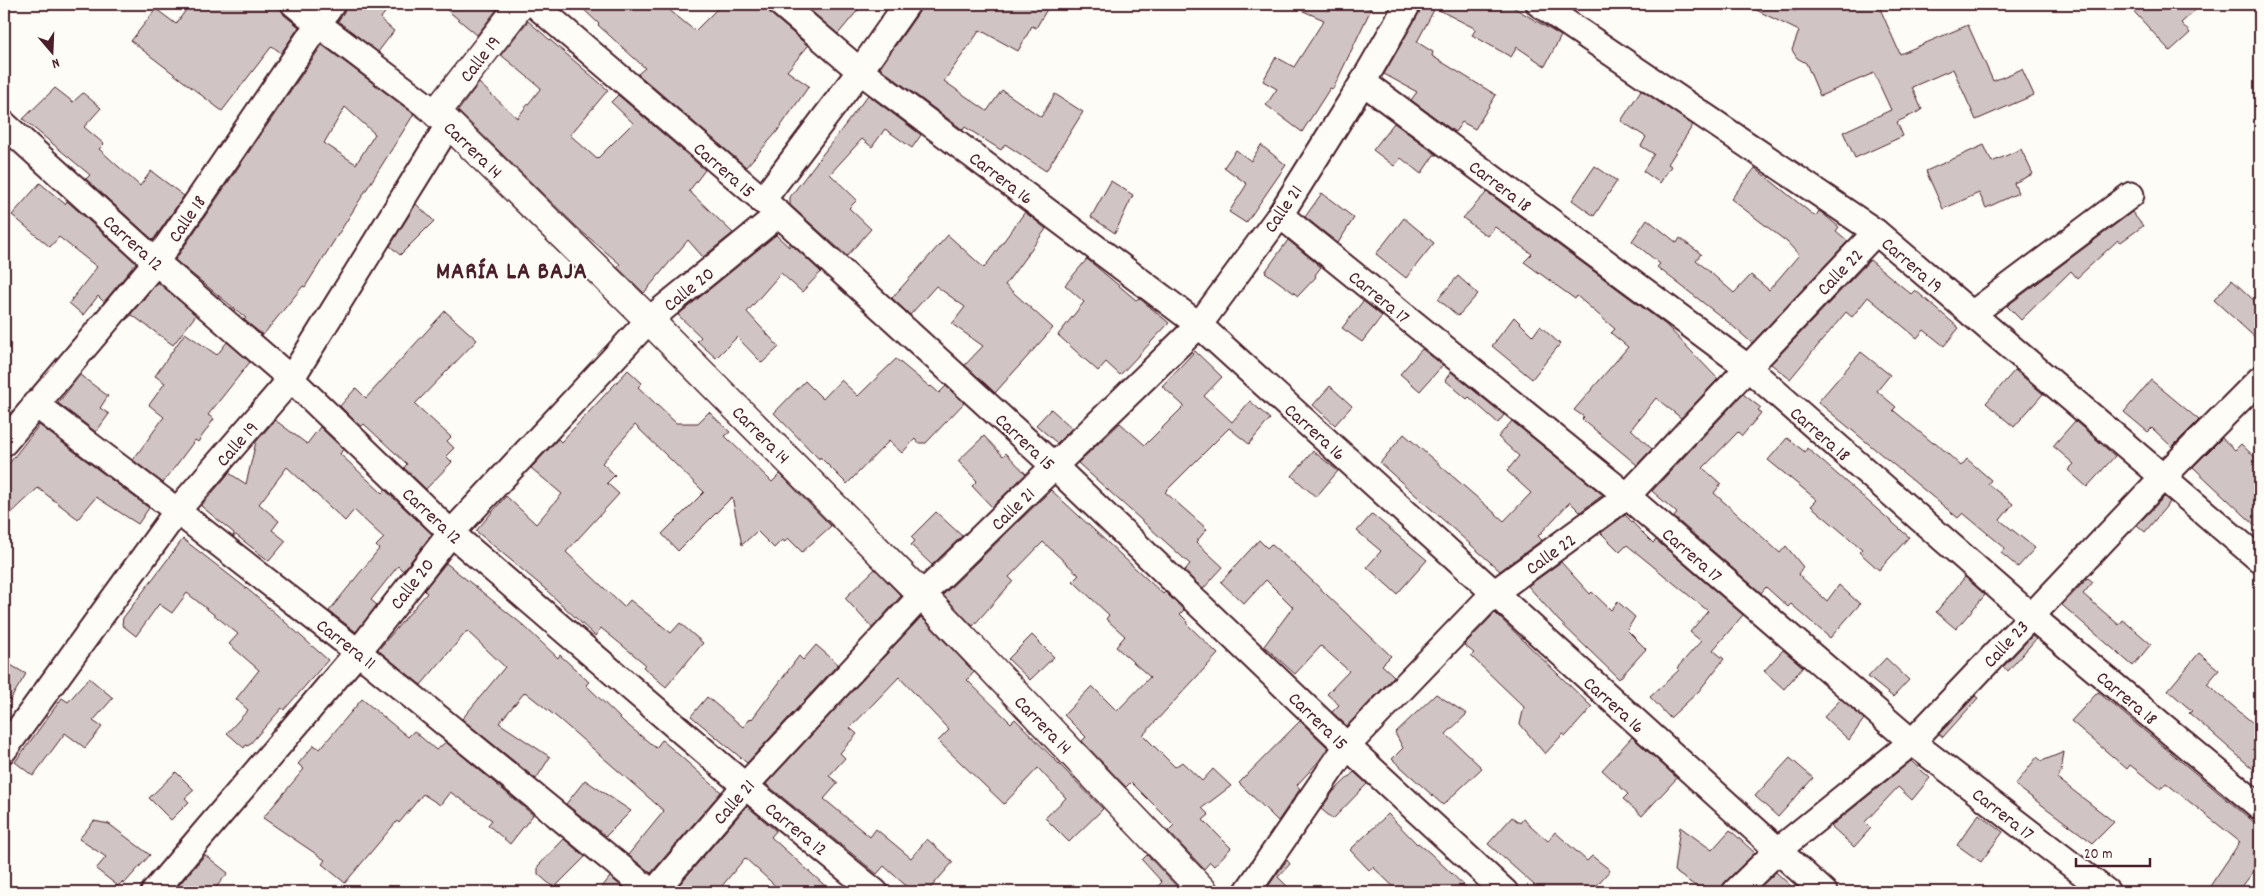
<svg xmlns="http://www.w3.org/2000/svg" width="2264" height="896" font-family="Dekko,sans-serif">
<rect width="100%" height="100%" fill="#fdfcf7"/>
<filter id="ink" filterUnits="userSpaceOnUse"><feTurbulence type="fractalNoise" baseFrequency=".02" numOctaves="2"/><feDisplacementMap in="SourceGraphic" scale="10" xChannelSelector="R" yChannelSelector="G"/><feConvolveMatrix kernelMatrix="1 2 1 2 8 2 1 2 1" color-interpolation-filters="sRGB"/></filter>
<g filter="url(#ink)">
<!-- building -->
<g fill="#d0c5c4" stroke="#4a1f2b" fill-rule="evenodd">
<path d="M190,4h89l5,11 15,12 -18,26 -9,-7 -50,65 -91,-70 25,-32 20,15z"/>
<path d="M346,4h46l-12,15 14,12 -16,21 -40,-31 6,-9z"/>
<path d="M440,4h61l-24,31z"/>
<path d="M578,4h84l33,27 27,-27h45l5,11 36,31 -21,25 22,15 -33,47 -30,34 -108,-93 7,-6 -47,-43 1,-1z"/>
<path d="M803,4h60l-25,30z"/>
<path d="M921,4h129l-14,24 -4,-2 -14,25 -38,-21 -36,51 43,30 15,-21 39,27 14,-23 28,18 -37,59 -41,-27 -4,6 -36,-23 -2,3 -83,-62 39,-56z"/>
<path d="M1287,4h73l11,5 -38,80 -3,-1 -28,44 -36,-27 11,-16 -14,-8 13,-24 18,10 30,-47z"/>
<path d="M1422,4h86l53,32 -16,30 -28,-19 -6,10 -39,-22 4,-6 -41,-21 -18,34 16,10 -1,4 64,39 -21,34 -13,-7 -7,10 -44,-32 6,-8 -33,-18 36,-63z"/>
<path d="M1744,4h48l2,7 16,-7h68l22,50 68,-29 25,56 29,-12 12,26 -58,25 -23,-51 -41,18 10,23 -25,12 6,14 -48,22 -12,-26 48,-22 -17,-37 -54,23 -14,-33 -9,-5 -5,-8 7,-19z"/>
<path d="M2127,4h75l-21,19 9,10 -20,18z"/>
<path d="M528,21l80,69 -38,45 27,24 36,-36 -22,-21 7,-7 87,75 -16,21 44,42 -30,24 -15,-17 -44,53 -27,-26 3,-3 -40,-34 -122,-119 21,-28 38,35 24,-30 -40,-33z"/>
<path d="M322,45l92,69 -109,173 -2,-1 -40,49 -19,-15 2,-2 -71,-58zM345,107l30,27 -19,30 -32,-21z"/>
<path d="M55,88l18,14 10,-9 18,15 -17,19 20,17 -5,5 41,37 11,-15 33,25 -31,44 -67,-61 4,-4 -67,-56z"/>
<path d="M1641,90l52,35 -25,39 3,2 -11,17 -17,-12 11,-17 -13,-8 5,-9 -25,-16z"/>
<path d="M868,95l53,40 -9,13 -27,-19 -13,18 -10,-8 -32,35 27,26 -8,8 22,21 -24,27 -57,-51v-8z"/>
<path d="M1394,123l43,32h-3l-13,19 -20,-16 -7,8 -21,-16z"/>
<path d="M1261,145l25,20 -40,58 -17,-11 18,-28 -23,-17 12,-17 15,11z"/>
<path d="M1984,145l8,17 29,-13 12,25 -19,9 4,10 -32,15 -7,-15 -36,16 -17,-38z"/>
<path d="M1595,166l22,15 -23,35 -22,-16z"/>
<path d="M1755,168l56,45 5,3 3,-5 3,2 17,14 -3,4 12,10 -96,102 -24,-21 -71,-55 3,-3 -28,-23 15,-22 30,24 3,-5 21,16 -5,6 38,33 17,-18 18,15 30,-35 -12,-13 -56,-43z"/>
<path d="M1111,181l22,14 -18,38 -24,-16z"/>
<path d="M40,183l25,21 2,-3 69,62 -32,39 -6,-6 -15,19 -14,-12 28,-36 -38,-30 -9,10 -38,-32z"/>
<path d="M1487,192l179,133 52,54 -37,39 -25,-20 -25,31 21,20 -15,16 -55,-46 2,-2 -10,-7 54,-63 -17,-14 4,-4 -38,-33 -2,3 -51,-37 8,-8 -37,-27 -8,9 -24,-18z"/>
<path d="M1322,193l32,25 -16,25 -33,-26z"/>
<path d="M416,204l18,17 -34,34 -10,-9z"/>
<path d="M1025,212l21,17 -41,56 48,43 -58,65 -30,-28 18,-19 -31,-22 13,-17 -29,-21 -26,29 -18,-17 56,-63 36,33z"/>
<path d="M2132,212l11,14 -22,16 -3,-2 -41,38 -6,-7 -50,49 -14,-14z"/>
<path d="M1404,218l30,25 -28,35 -30,-24z"/>
<path d="M776,235l13,12v-5l32,30 -19,20 -21,-19 -34,39 32,35 -17,16 -25,-26 -21,21 -19,-17 4,-4 -23,-22z"/>
<path d="M1288,240l33,27 -6,8 1,2 -18,19 -33,-24z"/>
<path d="M1087,259l49,41 3,-2 30,25 -49,52 -14,-13 -8,9 -40,-36 26,-33 -19,-17z"/>
<path d="M1870,260l41,34 4,-4 44,38 -15,18 -20,-16 -7,8 -49,-41 -16,20 -6,-5 -56,67 -19,-15z"/>
<path d="M1458,276l20,18 -20,22 -20,-17z"/>
<path d="M2232,280l28,26v36l-46,-42z"/>
<path d="M158,282l38,33 -23,30 -41,-30 -6,5z"/>
<path d="M1363,301l19,15 -20,26 -20,-14z"/>
<path d="M445,311l32,29 -62,64 36,33 -4,4 7,7 -8,8 6,6 -26,27 -22,-21 3,-4 -43,-40 -3,3 -21,-21 16,-18 10,10z"/>
<path d="M1514,317l19,19 7,-10 20,18 -28,35 -40,-33z"/>
<path d="M185,333l32,22 10,-13 23,20 -42,53 6,4 -16,23 -3,-2 -32,43 -30,-23 31,-43 -15,-12 16,-22 -10,-7z"/>
<path d="M1422,349l21,16 -23,26 -20,-17z"/>
<path d="M1195,351l27,26 -18,19 28,26 18,-21 20,18 -21,25 -20,-16 -64,64 42,37 -11,13 27,25 -20,22 -19,-18 6,-7 -112,-101 42,-40 25,22 39,-39 -22,-20z"/>
<path d="M1861,352l29,23 -13,16 19,16 -3,3 40,33 2,-1 26,24 6,-7 24,21 -3,4 25,20 -13,16 35,28 -17,19 -17,-14 4,-5 -42,-35 -5,5 -140,-116z"/>
<path d="M896,359l34,28 1,-1 8,7 7,-7 18,17 -38,40h-8l-3,-4 -13,14 -13,-12 -42,43 -27,-27 -1,2 -45,-46 31,-32 18,18 18,-19 17,16z"/>
<path d="M628,370l14,13 -4,4 38,36h22l11,-11 21,20 -5,4 47,46 8,-8 51,52 -29,26 -14,-14 -3,4 -3,-2 -8,8 -17,-17 -15,14 -10,-48 -54,54 -16,-17 42,-42 -69,-67 -33,38 13,12 -8,8 12,11 -53,58 58,55 6,-7 41,33 9,-10 23,20 -37,44 -23,-20 2,-3 -44,-36 -6,8 -52,-49 -67,-56 30,-35 30,28 26,-30 -31,-26 27,-29 3,3z"/>
<path d="M2015,370l28,24 -29,33 -28,-24z"/>
<path d="M1451,372l53,43 -6,8 -29,-26 -2,2 -22,-19z"/>
<path d="M80,375l28,21 -8,12 9,6 -13,18 -38,-29z"/>
<path d="M2151,380l48,40 -27,27 -20,-19 -4,4 -24,-20z"/>
<path d="M1330,386l22,20 -17,19 -22,-20z"/>
<path d="M1743,394l18,14 -3,2 3,3 -19,23 -4,-4 -35,36 18,16 -7,9 66,60 6,-7 17,21 -5,7 29,27 12,-16 21,19 -30,34 -39,-34 -3,3 -22,-20 -5,6 -87,-76 3,-4 -25,-22z"/>
<path d="M1051,409l21,19 -15,15 -21,-18z"/>
<path d="M275,420l32,24 13,-17 23,22 -3,5 42,39 3,-3 47,44 -29,37 -5,-5 -27,34 6,5 -21,27 -27,-21 50,-62 -3,-3 8,-8 -30,-28 -9,11 -58,-54 -28,37 20,17 -7,9 14,11 -17,20 -33,-26 -3,2 1,-4 -33,-27 28,-33 17,11 10,-42z"/>
<path d="M1512,421l91,74 -23,17 -10,-10 -32,34 4,4 -42,31 -120,-108 24,-29 100,87 27,-28 -24,-22 12,-15 -21,-19z"/>
<path d="M2075,421l40,35 -28,31 -19,-17 6,-6 -21,-18z"/>
<path d="M39,425l110,83 -11,16 -42,-27 -18,22 -40,-31 -34,32v-50z"/>
<path d="M984,436l19,20 3,-3 20,21 -34,33 -20,-21 5,-5 -19,-20z"/>
<path d="M1787,438l18,14 2,-4 102,89 -30,33 -20,-18 3,-3 -51,-43 6,-6 -49,-40z"/>
<path d="M2222,438l13,12 6,-6 19,18v68l-67,-63z"/>
<path d="M1313,451l25,20 -22,26 -24,-21z"/>
<path d="M1051,490l112,104 2,-2 19,18 -4,4 8,8 -1,2 31,30 -75,81 32,32 7,-5 20,19 11,-12 18,17 -29,22 7,7 -6,5 28,28 -17,18 -4,-4 -6,7 -36,-38 6,-6 -43,-43 -5,5 -44,-46 4,-4 -22,-22 28,-29 25,25 33,-34 -34,-30 9,-11 -19,-17 3,-4 -36,-34 6,-6 -36,-33 -34,35 4,4 -40,45 -30,-31z"/>
<path d="M2164,497l6,5 -25,30 -8,-7z"/>
<path d="M936,512l26,24 -30,29 -21,-20 4,-4 -4,-4z"/>
<path d="M1372,514l55,46 -30,34 -30,-27 14,-16 -24,-20z"/>
<path d="M1625,515l28,28 3,-3 87,75 -30,35 11,9 -25,32 -29,27 -20,-21 29,-27 -2,-2 24,-27 -11,-9 18,-21 -81,-66 -7,7 -19,-19z"/>
<path d="M183,539l68,53 77,68 -44,50 -2,-2 -34,38 -2,-1 -2,3 -17,-15 21,-23 -12,-11 23,-29 -30,-26 9,-10 -51,-41 -15,20 -13,-9 -23,32 -14,-11 1,-7z"/>
<path d="M1259,540l8,8 4,-4 34,30 86,82 -9,9 12,11 -47,50 -15,-14 7,-7 -12,-11 22,-23 -28,-25 -26,28 -31,-28 29,-39 -27,-27 -22,24 -23,-22z"/>
<path d="M1561,562l29,32 2,-2 19,18 7,-8 17,15 -8,13 19,19 -27,30 -60,-58 -31,-35z"/>
<path d="M446,563l77,62 35,33 2,-3 29,27 -3,3 38,37 32,26 6,-8 59,52 -70,81 -23,-18 36,-44 -105,-92 -34,-27 -26,31 51,34 -14,22 -74,-60 43,-52 -38,-36 -46,54 -43,-35 49,-57 -3,-3z"/>
<path d="M875,569l26,27 -29,32 -27,-30z"/>
<path d="M1965,577l20,18 -29,34 -20,-17z"/>
<path d="M2088,578l5,4 -10,12 36,31 4,-5 28,24 -18,22 -71,-61z"/>
<path d="M1495,613l97,94 -26,29 -3,-2 -18,20 -25,-30 4,-17 -53,-51 3,-3 -10,-8z"/>
<path d="M921,617l53,55 -7,8 44,43 4,-4 2,2 86,88 -34,33 -24,-24 21,-20 -28,-30 -34,36 -66,-63 11,-11 -50,-53 -49,51 7,6 -17,19 5,5 -16,18 9,7 -14,16 46,38 6,-8 35,29 16,-19 26,23 -26,30h-14l-29,-26 -7,8 -111,-90z"/>
<path d="M1032,635l22,22 -24,23 -22,-21z"/>
<path d="M2032,636l4,3 -28,32 -5,-4z"/>
<path d="M816,645l22,19 -91,99 -56,-47 16,-19 36,30 8,-9 1,1 47,-63 4,4z"/>
<path d="M1783,650l20,17 -19,22 -20,-18z"/>
<path d="M2199,653l20,17 -12,14 53,45v46l-71,-62 3,-2 -24,-21z"/>
<path d="M1886,658l23,22 -16,17 -25,-20z"/>
<path d="M4,661l22,13 -22,36z"/>
<path d="M89,678l24,20 -20,23 9,6 -17,21 -20,-15 -32,43 -18,-14 47,-64 6,4z"/>
<path d="M2098,692l157,131 5,-2v42l-22,29h-32l34,-50 -74,-59 -5,6 -31,-24 -3,4 -56,-48z"/>
<path d="M1436,694l31,20 -21,20 36,34 -39,37 -51,-46 11,-11 -8,-15z"/>
<path d="M1975,696l3,2 -35,39 -4,-3z"/>
<path d="M362,699l46,38 6,-6 22,19 10,-8 87,73 -23,29 -22,-19 4,-5 -42,-28 -10,13 -17,-11 -24,29 -2,-2 -52,62 -23,-19 3,-4 -62,-42 41,-49 -6,-5 16,-19 6,4z"/>
<path d="M1841,699l23,20 -15,21 -25,-23z"/>
<path d="M1300,721l28,27 -10,14 -21,23 3,4 -22,32 -39,-38z"/>
<path d="M1632,737l45,41 -35,38 -19,-17 5,-5 -26,-24z"/>
<path d="M2064,752l-3,20 -4,6 57,44 -21,21 -78,-58 22,-28 5,4z"/>
<path d="M1790,758l23,20 -35,39 -23,-21z"/>
<path d="M1911,761l19,17 -18,22 -14,-13 -33,35 6,6 -17,19 -23,-21z"/>
<path d="M176,772l18,18 -9,8 4,4 -18,18 -22,-22z"/>
<path d="M1354,772l13,12 -34,35 -12,-10 12,-17z"/>
<path d="M585,780l46,31 -25,25 -40,-32z"/>
<path d="M747,806l29,25 -5,6 61,55h-50l-37,-34 -28,34h-44z"/>
<path d="M1388,814l29,30 1,-1 12,10 41,39h-72l-26,-25 -4,3 -19,-20z"/>
<path d="M1979,814l24,18 -22,30 -24,-17z"/>
<path d="M1512,817l8,6 3,-4 25,22 7,-9 32,29 5,-5 18,14 -19,22h-49l-54,-48z"/>
<path d="M94,821l15,3 41,31 -26,29 -2,-2 -4,4 -22,-17 10,-12 -27,-18z"/>
<path d="M1680,827l32,23 18,-20 25,23 -30,29 -4,10h-17l-30,-21z"/>
<path d="M564,839l21,18 -31,31 -16,-14v-8z"/>
<path d="M205,855l23,18 -16,19h-39z"/>
<path d="M1147,855l35,37h-30l10,-10 -20,-22z"/>
<path d="M1287,860l3,4 -12,13 15,15h-29z"/>
<path d="M1776,872l21,20h-42z"/>
<path d="M610,877l19,15h-31z"/>
</g>
<g fill="none" stroke-linecap="round" stroke-linejoin="round">
<!-- minor casing -->
<g stroke="#4a1f2b" stroke-width="29">
<g id="minor">
<path d="M294,4l24,20 118,89"/>
<path d="M534,4l245,210 275,252 293,280 158,146"/>
<path d="M781,4l79,67 339,254 625,567"/>
<path d="M1539,4l337,228 384,328"/>
<path d="M1363,82l384,285 284,249 229,191"/>
<path d="M4,124l152,138 135,117 160,154 294,253 130,106"/>
<path d="M762,201l98,-130 47,-67"/>
<path d="M1280,215l347,281 285,246 195,150"/>
<path d="M1972,314l159,-119"/>
<path d="M35,404l142,107 181,141 293,240"/>
<path d="M4,443l152,-181 176,-258"/>
<path d="M4,750l173,-239 114,-132 158,-255"/>
<path d="M154,892l204,-240 93,-119 198,-213 130,-106"/>
<path d="M654,892l91,-106 177,-191 277,-270 81,-110 83,-133 45,-78"/>
<path d="M1247,892l100,-146 147,-153 133,-97 249,-264"/>
<path d="M1735,892l42,-41 135,-109 250,-264 98,-99"/>
</g>
</g>
<!-- tertiary casing -->
<g stroke="#4a1f2b" stroke-width="31">
<path id="tertiary" d="M521,4l-85,109 13,11 200,196 273,275 282,297"/>
</g>
<!-- minor -->
<use href="#minor" stroke="#fdfcf7" stroke-width="25"/>
<!-- tertiary -->
<use href="#tertiary" stroke="#fdfcf7" stroke-width="28"/>
</g>
</g>
<g text-anchor="middle" stroke-width="4" stroke-linejoin="round" paint-order="stroke">
<!-- street labels -->
<g font-size="19" fill="#4a1f2b" stroke="#fdfcf7">
<text transform="translate(479 58) rotate(-52)" y="7">Calle 19</text>
<text transform="translate(474 149) rotate(44)" y="7">Carrera 14</text>
<text transform="translate(725 169) rotate(41)" y="7">Carrera 15</text>
<text transform="translate(1002 177) rotate(37)" y="7">Carrera 16</text>
<text transform="translate(1501 185) rotate(37)" y="7">Carrera 18</text>
<text transform="translate(1282 208) rotate(-56)" y="7">Calle 21</text>
<text transform="translate(186 218) rotate(-56)" y="7">Calle 18</text>
<text transform="translate(134 242) rotate(42)" y="7">Carrera 12</text>
<text transform="translate(1913 264) rotate(41)" y="7">Carrera 19</text>
<text transform="translate(1839 271) rotate(-46)" y="7">Calle 22</text>
<text transform="translate(688 288) rotate(-39)" y="7">Calle 20</text>
<text transform="translate(1380 296) rotate(39)" y="7">Carrera 17</text>
<text transform="translate(1316 431) rotate(42)" y="7">Carrera 16</text>
<text transform="translate(1821 433) rotate(41)" y="7">Carrera 18</text>
<text transform="translate(762 434) rotate(45)" y="7">Carrera 14</text>
<text transform="translate(1026 441) rotate(43)" y="7">Carrera 15</text>
<text transform="translate(236 443) rotate(-49)" y="7">Calle 19</text>
<text transform="translate(1012 508) rotate(-44)" y="7">Calle 21</text>
<text transform="translate(433 515) rotate(43)" y="7">Carrera 12</text>
<text transform="translate(1550 553) rotate(-36)" y="7">Calle 22</text>
<text transform="translate(1693 554) rotate(41)" y="7">Carrera 17</text>
<text transform="translate(411 583) rotate(-52)" y="7">Calle 20</text>
<text transform="translate(347 643) rotate(38)" y="7">Carrera 11</text>
<text transform="translate(2005 643) rotate(-47)" y="7">Calle 23</text>
<text transform="translate(2128 697) rotate(40)" y="7">Carrera 18</text>
<text transform="translate(1615 704) rotate(42)" y="7">Carrera 16</text>
<text transform="translate(1319 720) rotate(44)" y="7">Carrera 15</text>
<text transform="translate(1044 724) rotate(46)" y="7">Carrera 14</text>
<text transform="translate(733 801) rotate(-49)" y="7">Calle 21</text>
<text transform="translate(2004 813) rotate(38)" y="7">Carrera 17</text>
<text transform="translate(797 828) rotate(39)" y="7">Carrera 12</text>
</g>
<!-- district labels -->
<g font-size="24" font-weight="bold" letter-spacing="1" fill="#4a1f2b" stroke="#fdfcf7">
<text x="512" y="278">MARÍA LA BAJA</text>
</g>
</g>
<!-- margin -->
<rect width="2264" height="896" fill="none" stroke="#fdfcf7" stroke-width="20"/>
<rect x="10" y="10" width="2244" height="876" fill="none" stroke="#4a1f2b" stroke-width="2" filter="url(#ink)"/>
<!-- north arrow -->
<g transform="translate(52 52) rotate(161)" stroke="#fdfcf7" stroke-width="4" paint-order="stroke">
<path d="M0-4L9 19L0 12L-9 19Z" fill="#4a1f2b"/>
<text y="-8" font-size="14" font-weight="bold" text-anchor="middle" fill="#4a1f2b">N</text>
</g>
<!-- scale -->
<path d="M2076 858v8h74v-8" fill="none" stroke="#4a1f2b" stroke-width="2.5"/>
<text x="2084" y="858" font-size="15" fill="#4a1f2b" stroke="#fdfcf7" stroke-width="4" paint-order="stroke">20 m</text>
</svg>
